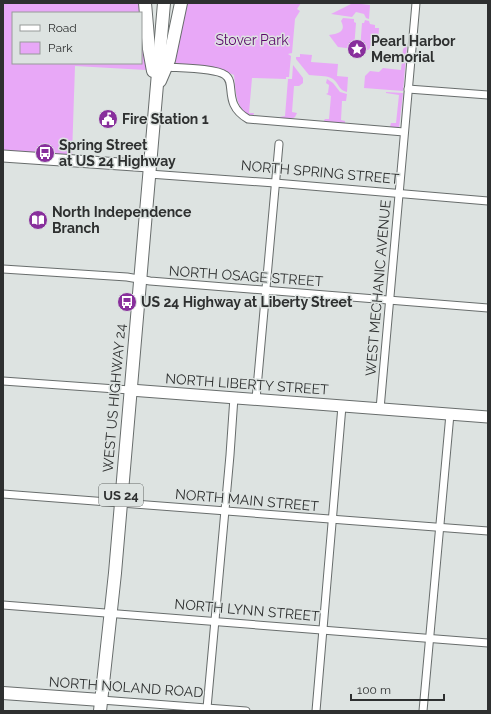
<svg xmlns="http://www.w3.org/2000/svg" width="491" height="714" font-family="Raleway,sans-serif">
<rect width="100%" height="100%" fill="#dde3e1"/>
<!-- green -->
<g fill="#e8a8f7" fill-rule="evenodd">
<path d="M3,3h138l5,67 -71,-4 -3,89 -69,-4zM13,13h128v50h-128z"/>
<path d="M187,3h114l-4,6 3,2 -5,8 -3,34 -4,1 3,2 -2,21h-3v2l-34,-1 -3,35h5l-1,4c-18,-6 -17,-26 -19,-42l-10,-4 -51,-7c3,-21 9,-40 14,-61z"/>
<path d="M353,3l17,2 -1,14 -3,-1 -2,-4 -8,-2 -4,5 -21,-3z"/>
<path d="M343,18l11,1v3l2,1 -2,26 -16,-2 -9,-12c8,-1 18,-3 12,-14z"/>
<path d="M365,20l4,1 1,3 5,1v3h4l-1,16 -8,2v2l-2,2h-8l2,-27h2z"/>
<path d="M407,45l-4,46 -39,-3 1,-12 5,-5 9,1 4,-4 18,2 2,-21z"/>
<path d="M300,54l12,1 -1,7 27,2 -1,12 11,1 -1,15c-9,-2 -8,-9 -14,-13 -6,-4 -17,-3 -24,-4l-13,-16v-2h4z"/>
<path d="M293,65l10,13v5l-4,3h-5l-2,26 5,1 -2,4 -6,3 -9,-2v-1l5,-1 3,-37h4z"/>
<path d="M327,79l6,4 7,9 7,2 -1,7h-4l-1,19 4,1v3l-22,-2 2,-3h4l2,-23 -5,-2 2,-1 1,-8 -3,-2z"/>
<path d="M386,92l17,1 -4,35 -9,-1 1,-4h5l3,-28 -13,-2z"/>
</g>
<g fill="none" stroke-linecap="round" stroke-linejoin="round">
<!-- street casing -->
<g stroke="#686d6c" stroke-width="9">
<g id="street">
<path d="M166,67c13,1 50,1 59,8 12,8 -3,29 23,44l156,13"/>
<path d="M408,89l80,6"/>
<path d="M149,174l126,9 213,18"/>
<path d="M3,269l124,8 23,4 338,27"/>
<path d="M3,381l127,9"/>
<path d="M256,399l23,-255"/>
<path d="M380,409l36,-406"/>
<path d="M3,494l485,37"/>
<path d="M3,605l485,38"/>
<path d="M101,700l145,11"/>
<path d="M207,708l23,-253 4,-58"/>
<path d="M316,711l26,-305"/>
<path d="M423,711l27,-297"/>
</g>
</g>
<!-- secondary casing -->
<g stroke="#686d6c" stroke-width="13">
<g id="secondary">
<path d="M3,156l146,10"/>
<path d="M130,390l358,27"/>
</g>
</g>
<!-- primary casing -->
<g stroke="#686d6c" stroke-width="14">
<g id="primary">
<path d="M145,3l4,46 4,22"/>
<path d="M160,81l9,-21 12,-57"/>
<path d="M3,693l98,7"/>
<path d="M100,711l15,-138 49,-570"/>
</g>
</g>
<!-- street -->
<use href="#street" stroke="#fff" stroke-width="7"/>
<!-- secondary -->
<use href="#secondary" stroke="#fff" stroke-width="11"/>
<!-- primary -->
<use href="#primary" stroke="#fff" stroke-width="12"/>
</g>
<!-- icons -->
<defs>
<g id="sight-disc" transform="scale(1)"><circle r="9.5" fill="#882f9c" stroke="#dde3e1"/><path d="M0-6L1.8-2.2L6-1.7L2.9 1.2L3.7 5.4L0 3.3L-3.7 5.4L-2.9 1.2L-6-1.7L-1.8-2.2Z" fill="#fff"/></g>
<g id="civic-disc" transform="scale(1)"><circle r="9.5" fill="#882f9c" stroke="#dde3e1"/><path d="M-.6-6.5H3V-4.5H.6V-3L4-1V1h2V6H-6V1h2V-1L-.6-3ZM-1.2 2.5V6h2.4V2.5Z" fill="#fff"/></g>
<g id="bus-disc" transform="scale(1)"><circle r="9.5" fill="#882f9c" stroke="#dde3e1"/><path d="M-5-6H5V4H4V6H2V4H-2V6H-4V4H-5ZM-3.5-4V0h7V-4ZM-3.5 1.2v1.5H-2V1.2ZM2 1.2v1.5H3.5V1.2Z" fill="#fff"/></g>
<g id="library-disc" transform="scale(1)"><circle r="9.5" fill="#882f9c" stroke="#dde3e1"/><path d="M-6-4Q-3-5.5-.7-3.5V5Q-3 3-6 4ZM6-4Q3-5.5 .7-3.5V5Q3 3 6 4Z" fill="#fff"/></g>
</defs>
<g fill-rule="evenodd">
<use href="#sight-disc" x="357" y="49"/>
<use href="#civic-disc" x="108" y="119"/>
<use href="#bus-disc" x="45" y="153"/>
<use href="#library-disc" x="38" y="220"/>
<use href="#bus-disc" x="127" y="302"/>
</g>
<g text-anchor="middle" stroke-width="3" stroke-linejoin="round" paint-order="stroke">
<!-- shield labels -->
<rect fill="#dde3e1" stroke="#626665" stroke-width="1" x="99" y="484" width="44" height="22" rx="3"/>
<g font-size="13" font-weight="bold" fill="#2e3030">
<text x="121" y="500">US 24</text>
</g>
<!-- park labels -->
<g font-size="14" fill="#5b076a" stroke="#dde3e1">
<text x="252" y="45">Stover Park</text>
</g>
<!-- poi labels -->
<g font-size="14" font-weight="bold" fill="#2e3030" stroke="#dde3e1" text-anchor="start">
<text x="371" y="46">Pearl Harbor<tspan x="371" dy="16">Memorial</tspan></text>
<text x="122" y="124">Fire Station 1</text>
<text x="59" y="150">Spring Street<tspan x="59" dy="16">at US 24 Highway</tspan></text>
<text x="52" y="217">North Independence<tspan x="52" dy="16">Branch</tspan></text>
<text x="141" y="307">US 24 Highway at Liberty Street</text>
</g>
<!-- street labels -->
<g font-size="14" fill="#2e3030" stroke="#dde3e1">
<text transform="translate(320 172) rotate(5)" y="5">NORTH SPRING STREET</text>
<text transform="translate(246 276) rotate(4)" y="5">NORTH OSAGE STREET</text>
<text transform="translate(378 288) rotate(-85)" y="5">WEST MECHANIC AVENUE</text>
<text transform="translate(247 384) rotate(4)" y="5">NORTH LIBERTY STREET</text>
<text transform="translate(114 398) rotate(-85)" y="5">WEST US HIGHWAY 24</text>
<text transform="translate(247 500) rotate(5)" y="5">NORTH MAIN STREET</text>
<text transform="translate(247 610) rotate(5)" y="5">NORTH LYNN STREET</text>
<text transform="translate(126 687) rotate(4)" y="5">NORTH NOLAND ROAD</text>
</g>
</g>
<!-- border -->
<rect width="491" height="714" fill="none" stroke="#2e3030" stroke-width="8"/>
<!-- legend -->
<rect x="12" y="12" width="130" height="52" fill="#dde3e1" stroke="#979b9a"/>
<rect x="20" y="25" width="20" height="6" fill="#ffffff" stroke="#979b9a"/>
<text x="48" y="32" font-size="12" fill="#2e3030">Road</text>
<rect x="20" y="42" width="20" height="12" fill="#e8a8f7" stroke="#979b9a"/>
<text x="48" y="52" font-size="12" fill="#2e3030">Park</text>
<!-- scale -->
<path d="M351 694v6h93v-6" fill="none" stroke="#2e3030" stroke-width="2"/>
<text x="357" y="694" font-size="12" fill="#2e3030" stroke="#dde3e1" stroke-width="3" paint-order="stroke">100 m</text>
</svg>
